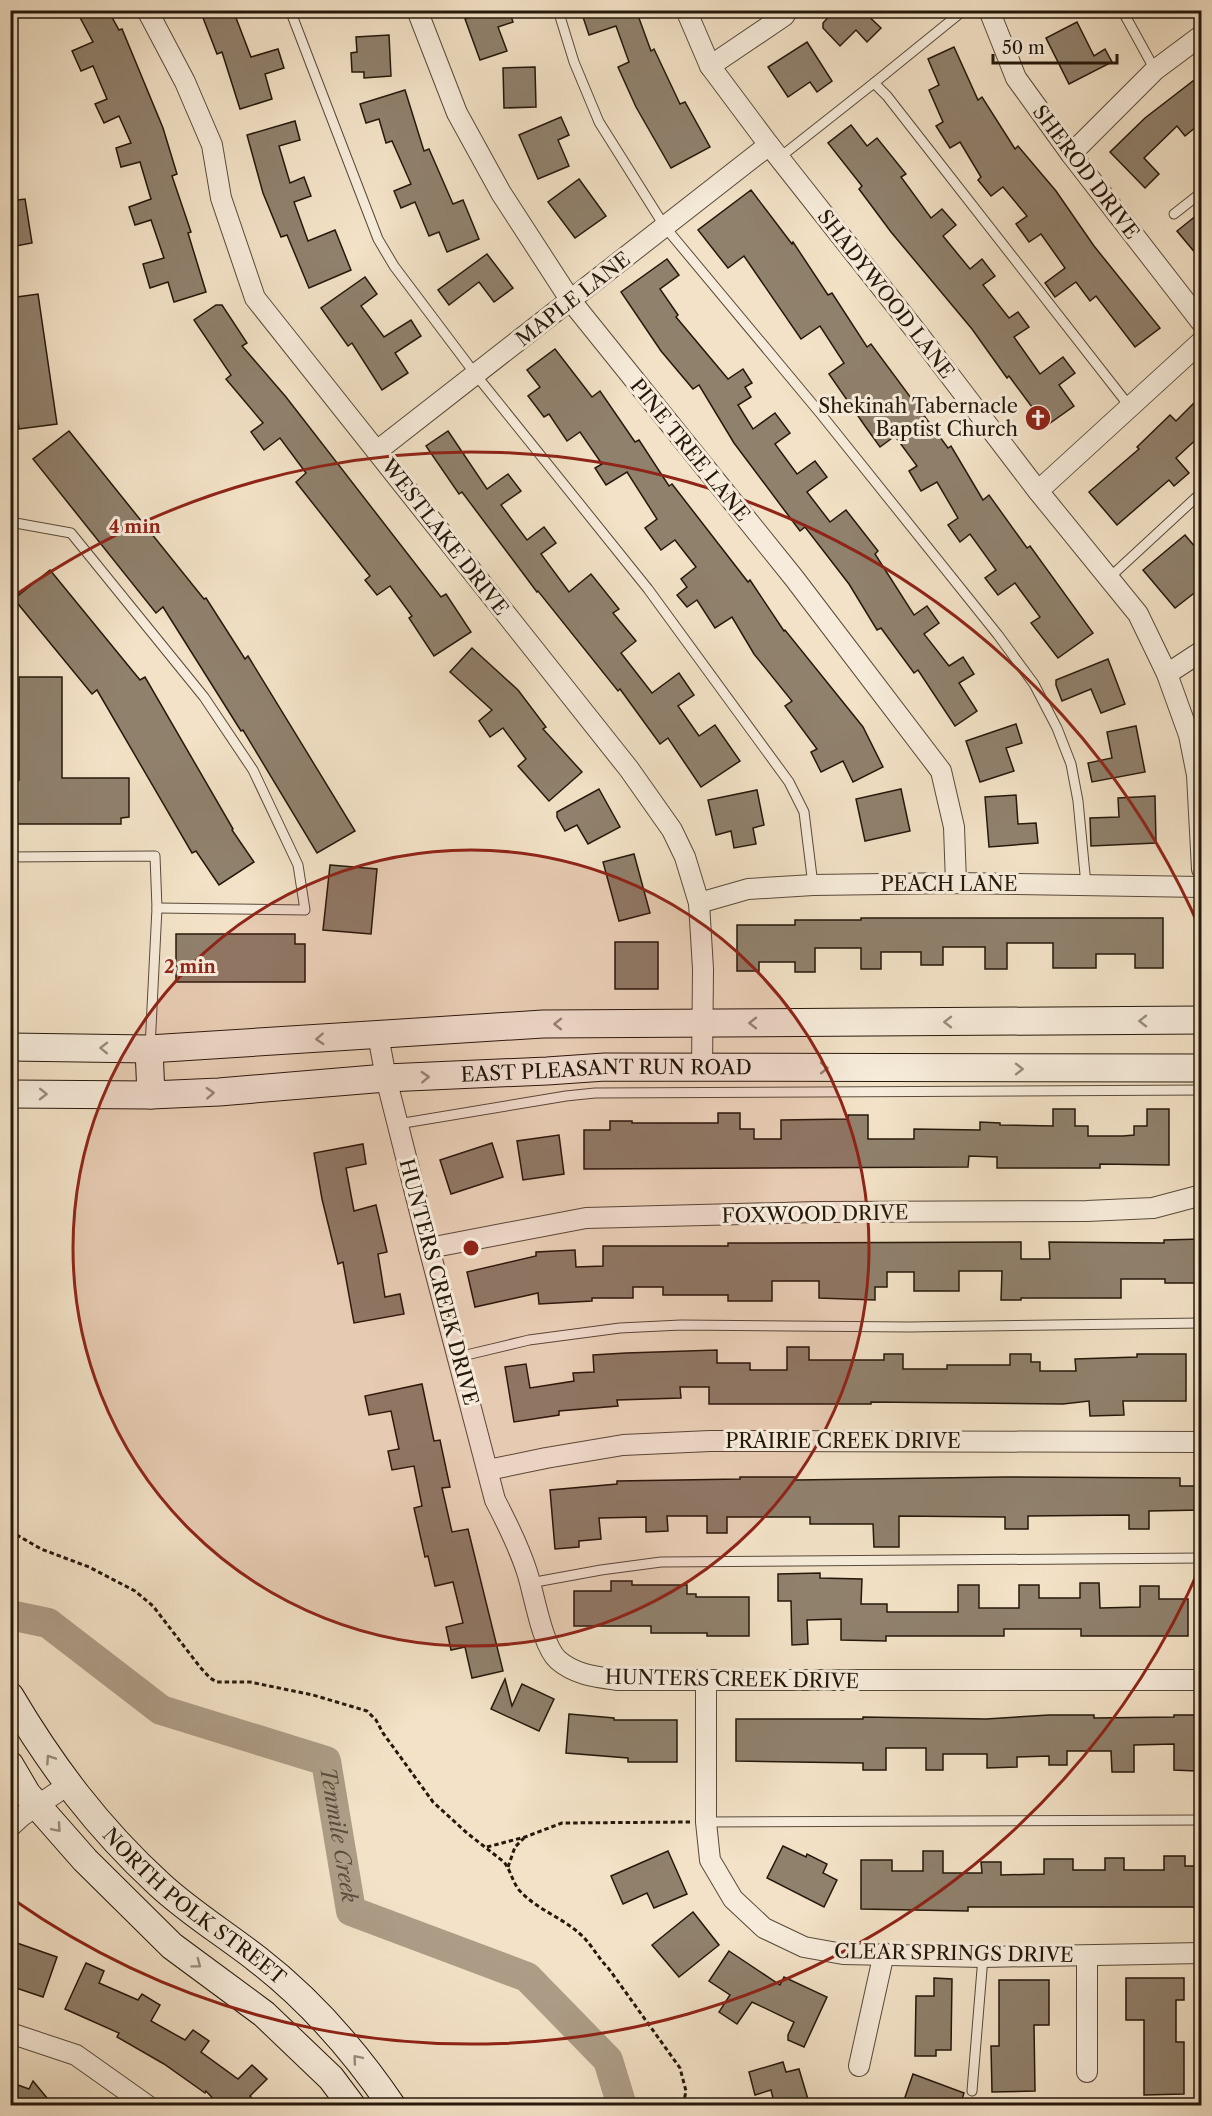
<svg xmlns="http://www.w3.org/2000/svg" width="1212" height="2116" font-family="'Libre Caslon Text',serif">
<rect width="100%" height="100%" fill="#f3e2c7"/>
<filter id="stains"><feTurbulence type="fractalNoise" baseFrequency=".00333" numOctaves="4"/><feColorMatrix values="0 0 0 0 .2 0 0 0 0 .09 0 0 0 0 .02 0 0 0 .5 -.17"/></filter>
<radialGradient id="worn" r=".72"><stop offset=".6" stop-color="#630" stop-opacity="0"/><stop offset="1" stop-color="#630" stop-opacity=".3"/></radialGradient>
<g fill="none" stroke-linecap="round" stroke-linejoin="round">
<!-- river -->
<path stroke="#ad9d87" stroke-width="30" id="s1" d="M10,1615l38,8 113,87 165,51 25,150 176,66 81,83 14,46"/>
</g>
<!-- building -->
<g fill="#90816d" stroke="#25180b" stroke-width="1.5">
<path d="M76,10h32l11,20 3,-1 41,99 14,46 -5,2 19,56 -3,1 18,59 -32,10 -6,-20 -18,6 -7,-24 21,-6 -13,-38 -16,5 -6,-18 22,-8 -11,-37 -19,5 -5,-19 15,-5 -12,-27 -15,7 -9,-19 12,-5 -14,-33 -12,5 -9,-20 21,-9z"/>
<path d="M200,10h33l18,47 27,-8 6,19 -19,6 7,25 -32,10 -18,-57 -5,2z"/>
<path d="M487,10h22l4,12 -15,5 9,24 -27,9 -15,-41z"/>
<path d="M593,10h43l15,41 3,-2 26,55 5,-2 25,45 -39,21 -35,-61 -18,-40 11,-5 -13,-36 -27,9 -7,-21z"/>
<path d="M835,10h27l19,18 -14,14 -11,-12 -16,16 -17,-18v-5z"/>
<path d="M1077,22l17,34 11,-7 7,13 -43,22 -23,-46z"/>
<path d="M389,35l2,41 -27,2v-6h-12l-1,-19 6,-1 -1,-15z"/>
<path d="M807,42l25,39 -15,11 -7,-10 -22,15 -20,-30z"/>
<path d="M954,47l24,53 4,-3 33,52 3,-3 38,45 38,55 66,82 -25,19 -39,-51 -6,5 -14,-19 -21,15 -10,-14 20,-15 -24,-34 -12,8 -13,-18 11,-8 -24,-29 -12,9 -13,-16 3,-3 -21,-35 -10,6 -14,-22 7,-4 -14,-32 10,-5 -11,-26z"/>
<path d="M535,67l1,40 -32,1 -1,-40z"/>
<path d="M1202,74v48l-17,14 -8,-10 -33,32 15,16 -14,14 -35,-36 35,-34z"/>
<path d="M405,90l19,61 5,-2 24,55 10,-4 16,39 -32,13 -8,-20 -10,4 -14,-34 -14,6 -7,-17 17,-7 -19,-43 -6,2 -7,-24 -13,4 -6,-19z"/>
<path d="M561,117l8,18 -11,5 11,26 -31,13 -19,-44z"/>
<path d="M295,121l5,19 -21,6 11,37 14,-6 7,19 -17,6 14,39 27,-11 16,40 -42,18 -22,-53 -6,2 -18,-44 -16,-58z"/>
<path d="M851,125l16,21 10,-8 29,36 -5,3 30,41 11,-9 14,16 -13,11 27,33 12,-10 13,17 -12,9 26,33 9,-6 11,15 -15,10 26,37 23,-17 12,16 -16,12 15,21 -28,20 -37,-50 -2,2 -35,-49 -81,-97 -32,-43 3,-3 -34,-43z"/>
<path d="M579,179l27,37 -31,22 -27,-36z"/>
<path d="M751,190l41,54 1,-2 35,53 4,-2 35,54 4,-3 77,104 3,-2 32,54 6,-5 38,53 3,-2 63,87 -35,25 -27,-35 9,-6 -25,-34 -17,12 -13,-17 11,-8 -26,-36 -10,8 -12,-17 10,-7 -21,-36 -16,9 -12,-20 8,-5 -22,-30 -15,11 -15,-21 -36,-52 15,-11 -24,-37 -19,13 -57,-83 -16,12 -30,-38z"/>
<path d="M25,199l7,44 -22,4v-46z"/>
<path d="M1202,211v50l-25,-30z"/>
<path d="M487,254l26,34 -19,14 -15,-20 -30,23 -11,-15z"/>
<path d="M667,259l12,16 -19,14 18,26 -2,2 52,62 15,-10 9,14 -7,4 6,10 -13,8 15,24 22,-16 15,20 -15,11 22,30 18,-13 12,16 -20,15 23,30 16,-12 32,41 -3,3 39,61 13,-9 12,17 -15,11 25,32 14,-9 11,17 -15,9 18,28 -22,15 -37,-56 -4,3 -33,-45 -4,2 -28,-46 -44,-57 -5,4 -66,-88 -35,-58 -6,4 -32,-38 -40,-59z"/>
<path d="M365,277l12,17 -16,12 23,31 27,-17 10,16 -26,17 13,20 -26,17 -30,-47 -4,3 -27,-38z"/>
<path d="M38,294l19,130 -38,5 -9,-60v-71z"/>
<path d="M216,305h6l25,38 -5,3 44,51 155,200 5,-3 25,38 -37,24 -25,-38 3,-2 -22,-30 -13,9 -12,-15 5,-4 -74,-94 10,-9 -26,-35 -16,12 -13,-18 12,-9 -37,-44 5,-4 -37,-55z"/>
<path d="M555,349l37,48 8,-6 35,51 4,-2 30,46 3,-2 76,98 2,-2 34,51 1,-1 78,97 20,40 -30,15 -10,-21 -22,11 -10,-20 6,-3 -32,-43 7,-5 -38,-47 -22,-37 -17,11 -18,-28 -10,7 -10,-12 10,-8 -6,-8 15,-12 -21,-27 -14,10 -16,-22 12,-9 -30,-47 -21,13 -11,-17 7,-4 -22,-32 -13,9 -18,-27 -5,3 -16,-21 12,-9 -13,-17z"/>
<path d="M1202,395v39l-26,24 13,15 -15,13 -5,-6 -52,45 -28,-33 50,-43 -2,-2 33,-32 6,6z"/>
<path d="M69,431l135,168 2,-1 39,61 3,-3 107,175 -38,22 -74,-123 -2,1 -78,-124 -7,6 -123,-154z"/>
<path d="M448,431l39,58 21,-15 13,17 -20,14 26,35 17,-13 12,16 -15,11 28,38 22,-18 28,35 -6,4 23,28 -15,12 31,40 27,-20 15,22 -16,11 21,30 16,-11 25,36 -39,26 -33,-49 -8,6 -40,-55 -2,2 -80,-100 -1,1 -75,-100 -3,2 -33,-48z"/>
<path d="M1185,535l17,20v32l-27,21 -32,-38z"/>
<path d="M50,570l90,110 5,-3 88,152 -1,1 22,32 -35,23 -23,-34 -4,2 -95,-163 -5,4 -78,-95z"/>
<path d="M472,648l46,42 28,37 -3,2 39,43 -33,29 -31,-35 8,-7 -23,-31 -13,9 -11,-16 13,-11 -42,-38z"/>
<path d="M1108,659l17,45 -24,9 -10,-24 -29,12 -6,-16v-5z"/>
<path d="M19,677h43v101h67v39l-8,1v6h-111v-44h9z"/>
<path d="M1016,724l6,19 -16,5 8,23 -34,11 -14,-41z"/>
<path d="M1136,726l9,46 -53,10 -4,-19 24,-5 -5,-26z"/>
<path d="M599,789l21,38 -32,17 -11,-19 -12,6 -8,-14v-5z"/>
<path d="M901,789l9,42 -45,10 -9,-42z"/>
<path d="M757,790l7,35 -11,3 3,16 -22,4 -3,-17 -15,4 -8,-35z"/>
<path d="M1016,795l2,29 18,-1 2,20 -49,4 -4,-50z"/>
<path d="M1155,796l1,47 -65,3 -1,-28 29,-1 -1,-19z"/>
<path d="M634,854l16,59 -31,8 -16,-59z"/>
<path d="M330,865l47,4 -6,65 -48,-4z"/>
<path d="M861,918h302v50h-28v-14h-39v14h-43v-25h-46v26h-22v-22h-42v18h-22v-13h-40v17h-20v-21h-46v24h-20v-10h-36v9h-22v-46h58v-5h66z"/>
<path d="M176,934h119v10h10v38h-129z"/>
<rect x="615" y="942" width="43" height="47"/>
<path d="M1053,1109h22v17h13v10h35l11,-1v-9h13v-17h22v56l-69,-1v4h-103v-11l-28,-1 -1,11 -384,2v-39h26v-9h22v2h86v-10h22v16h14v10h27v-19l67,-1v-4h20v24h46v-10l66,1v-8l20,1v2l53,1z"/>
<path d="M559,1135l5,39 -41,6 -6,-39z"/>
<path d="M492,1143l11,34 -52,17 -11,-34z"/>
<path d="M363,1144l3,20 -20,4 8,43 22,-6 11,47 -9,2 7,43 15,-3 4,20 -50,9 -11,-61 -5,2 -16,-65 -8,-46z"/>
<path d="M1202,1239v44h-37v-4h-44v19h-100v2h-20l1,-29h-43v20h-45v-19h-27v15h-12v13l-56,-2v-17h-47v20h-44v-6h-65v-8h-30v11h-41v3l-53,3 -1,-11 -63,14 -8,-35 69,-16v-4l39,-2 1,17 27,-1v-20h125v-3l293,-1v17h29l-1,-17 115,1v-3z"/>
<path d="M787,1347h22v13h75v-6h19v15h44v-4h63v-11h21v8h9v9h36l-1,-12 62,-2v-3h49v47h-63l1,14 -34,1 -1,-15 -26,3 -192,-2v2h-162v-17h-29l1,11 -64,2 1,6 -59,5v4l-45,7 -9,-55 21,-3 4,24 44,-7 -1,-8 21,-1 -1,-17 33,-2 91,-3v13h33v7h37z"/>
<path d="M422,1384l12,57 6,-1 10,47 -8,1 10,44 16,-3 35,142 -31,7 -7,-31 -14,3 -5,-23 17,-4 -10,-41 -18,4 -7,-30 -3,1 -11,-49 8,-2 -8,-40 -22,4 -4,-19 11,-2 -8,-38 -22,4 -4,-19z"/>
<path d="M740,1477h56v3l209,-3 175,1v8h22v24l-53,1v18h-20v-14l-101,1v13h-23v-12l-106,-1v31h-25l-1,-23h-63v-7h-83v16h-20v-17h-40l1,15 -22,1v-15l-47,1 2,21 -22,2v6l-24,2 -5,-59 67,-6v-3l123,-2z"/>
<path d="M820,1573v5l42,1 -1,25h26v8h71v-27h21v23h40v-23h20v13h41v-15h19l1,25 40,-1v-21h19v13h29v37h-107v-7h-77v7h-118v5l-45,-1v-21l-34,1 1,24 -16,1 -1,-44h-13v-27z"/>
<path d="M611,1581h21v4h55v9h9v3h53v39h-42v-3h-56v-7h-77v-35h37z"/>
<path d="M505,1679l7,27 10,-22 32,15 -15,32 -48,-22z"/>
<path d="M569,1714l45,4v2h63v42h-49v-4l-62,-5z"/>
<path d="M1049,1715h45v3l80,-1v-2h28v30h-6v26l-22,-1v-26l-40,1v27h-22l-1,-21h-44v14h-18v-9l-32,1v10l-30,1v-14h-44v16h-17v-22h-40v22h-23v-7l-127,-2v-42h127v-2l123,2z"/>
<path d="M783,1846l23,11 1,-3 20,10 -4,9 14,7 -13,27 -57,-29z"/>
<path d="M668,1851l19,43 -33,14 -7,-15 -24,11 -12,-28z"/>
<path d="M923,1851h20v22h39l-1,-11h20v13l43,-1v-15h29v11h32v-12h19v12h40v-14h21v10h17v41h-234v4l-107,-2v-49h31v11h31z"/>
<path d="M693,1912l26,33 -40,32 -27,-32z"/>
<path d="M14,1942l43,15 -14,40 -33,-11v-34z"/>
<path d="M729,1951l51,34 4,-8 43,20 -23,50 -16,-7v-5l6,-13 -42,-20 -15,22 -18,-12 11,-17 -21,-14z"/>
<path d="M86,1963l18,8 -5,12 39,17 4,-6 18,11 -9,16 34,19 8,-10 16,11 -8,11 37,27 14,-14 15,14 -17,17 9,10h-39l-14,-15 -1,2 -41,-29 -47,-27 2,-4 -54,-24z"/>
<path d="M934,1978l18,1 -1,71h-15v6h-21l1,-60h18z"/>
<path d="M1126,1978h58v22h-8v42h8v52l-40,1v-75h-18z"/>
<path d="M999,1980h50v45h-15l1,66 -43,1 -1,-46h8z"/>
<path d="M783,2062l3,10 13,-3 11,37h-35l-4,-16 -16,5 -6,-23z"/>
<path d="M913,2074l51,19 -4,13h-58z"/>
<path d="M33,2081l14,17 -10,8h-27v-24l19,7z"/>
</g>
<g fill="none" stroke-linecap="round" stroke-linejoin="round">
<!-- service casing -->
<g stroke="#584a3a" stroke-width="11">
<g id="service">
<path d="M290,10l88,229 16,27 82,109 172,214 141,193 15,30 9,73"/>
<path d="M558,10l16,52 25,60 66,105 155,186 178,222 36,49 23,44 14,36 7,37 8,84"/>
<path d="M964,10l-90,73 13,13 243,311"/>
<path d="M1122,10l33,60"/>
<path d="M779,158l95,-75"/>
<path d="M1174,214l28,-22"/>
<path d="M10,522l61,11 133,164 49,73 45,95 7,45 -148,-2"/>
<path d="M1109,578l93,-86"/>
<path d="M10,857l145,-1 2,52 -7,140"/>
<path d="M398,1124l168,-28 29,-3 607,-3"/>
<path d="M458,1357l71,-17 91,-12 61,-3 228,2 293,-4"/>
<path d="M530,1583l71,-13 60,-8 541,-4"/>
<path d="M706,1822l496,-2"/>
<path d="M1201,2071l1,-72"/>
<path d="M972,2091l11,-134"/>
</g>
</g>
<!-- minor casing -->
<g stroke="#584a3a" stroke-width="22">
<g id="minor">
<path d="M147,10l38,72 27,63 9,53 34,100 374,471 43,61 13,27 14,46 4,66 -1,99"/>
<path d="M417,10l40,103 44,80 70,108 223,277 147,193 13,56 2,56"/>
<path d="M686,10l24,56 59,79 150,190 119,156 100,123 29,60 22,61 8,40 5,94"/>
<path d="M989,10l27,68 55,76 131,169"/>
<path d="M710,66l74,-50 4,-6"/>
<path d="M1071,154l84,-84 47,-35"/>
<path d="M377,451l392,-306"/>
<path d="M1038,491l164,-150"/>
<path d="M1167,674l35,-23"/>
<path d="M699,903l49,-14 65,-4 143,-2 246,4"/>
<path d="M378,1035l8,43 43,170 66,252c12,23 24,47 32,72 7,21 15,74 31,88 17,15 39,17 60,20h584"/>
<path d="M429,1248l157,-30 231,-6 270,-1 66,-3 49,-13"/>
<path d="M488,1470l58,-12 77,-13 87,-4 492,1"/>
<path d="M706,1680v142l4,38 23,39 31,29 40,19 39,7 140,3 219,-4"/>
<path d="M10,1827l12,-11 46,-31"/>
<path d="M1087,1956v116"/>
<path d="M10,2033l66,22 72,51"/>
<path d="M859,2066l25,-113"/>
</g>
</g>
<!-- secondary casing -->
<g stroke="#25180b" stroke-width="29">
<g id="secondary">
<path d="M10,1047l139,2 394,-25 659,-4"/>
<path d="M149,1049l2,46"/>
<path id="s2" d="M10,1094l141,1 68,-3 167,-14 161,-7 58,-4 597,1"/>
<path id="s3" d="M10,1696c42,71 88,132 149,188 30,28 66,50 98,75 53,41 97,91 135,147"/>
<path d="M10,1765l17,29 58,66 87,86 92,68 67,64 21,28"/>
</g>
</g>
<!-- path -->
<g stroke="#25180b" stroke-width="3" stroke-dasharray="4.5 3" stroke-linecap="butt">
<path d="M10,1531l31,18 48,18 46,24 18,15 47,61 10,11 7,4h33l63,13 54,16 9,9 7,13 50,69 34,31 37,29c7,9 8,19 15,28 17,19 42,27 60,43 12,10 19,25 30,36l71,99 6,23 -3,15"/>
<path d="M487,1847l38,-10 37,-14 128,-1"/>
<path d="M508,1867l7,-20 9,-9"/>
</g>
<!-- service -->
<use href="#service" stroke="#f7ecdb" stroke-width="9"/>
<!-- minor -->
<use href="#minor" stroke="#f7ecdb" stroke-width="20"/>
<!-- secondary -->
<use href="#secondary" stroke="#f7ecdb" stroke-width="27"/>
</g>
<!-- one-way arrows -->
<defs><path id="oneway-chevron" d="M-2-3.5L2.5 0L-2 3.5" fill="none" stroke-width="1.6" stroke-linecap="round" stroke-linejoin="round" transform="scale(1.5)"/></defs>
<g stroke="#988d7d">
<use href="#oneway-chevron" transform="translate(1143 1021) rotate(180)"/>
<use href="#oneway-chevron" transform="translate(948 1022) rotate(180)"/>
<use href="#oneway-chevron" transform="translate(753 1023) rotate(180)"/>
<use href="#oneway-chevron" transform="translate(558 1024) rotate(180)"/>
<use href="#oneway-chevron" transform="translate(320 1039) rotate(177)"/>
<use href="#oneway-chevron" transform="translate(104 1048) rotate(-179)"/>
<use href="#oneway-chevron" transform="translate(824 1068)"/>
<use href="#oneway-chevron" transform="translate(1019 1069)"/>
<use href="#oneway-chevron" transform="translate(425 1077) rotate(-3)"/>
<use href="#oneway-chevron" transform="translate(210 1093) rotate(-3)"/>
<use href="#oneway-chevron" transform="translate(43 1094) rotate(1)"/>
<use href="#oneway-chevron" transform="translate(50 1759) rotate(-124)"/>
<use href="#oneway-chevron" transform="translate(57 1828) rotate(49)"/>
<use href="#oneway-chevron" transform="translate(197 1964) rotate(37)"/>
<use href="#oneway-chevron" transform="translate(357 2059) rotate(-130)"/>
</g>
<!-- distance rings -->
<circle cx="471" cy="1248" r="398" fill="#8f2418" fill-opacity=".12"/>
<g fill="none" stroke="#8f2418" stroke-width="3">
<circle cx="471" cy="1248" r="398"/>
<path d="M1201 1565A796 796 0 0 1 14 1900M14 596A796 796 0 0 1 1201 931"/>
</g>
<!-- icons -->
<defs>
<g id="church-disc" transform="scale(1.35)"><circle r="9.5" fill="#8f2418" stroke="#f7ecdb"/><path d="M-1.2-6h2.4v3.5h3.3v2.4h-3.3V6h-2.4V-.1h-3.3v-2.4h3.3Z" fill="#fff"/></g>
</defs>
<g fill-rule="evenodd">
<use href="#church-disc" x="1038" y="418"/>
</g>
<g text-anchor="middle" stroke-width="6" stroke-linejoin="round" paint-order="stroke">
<!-- street labels -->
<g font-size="20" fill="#25180b" stroke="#f7ecdb">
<text transform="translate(1086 172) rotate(53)" y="7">SHEROD DRIVE</text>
<text transform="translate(886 294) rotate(52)" y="7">SHADYWOOD LANE</text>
<text transform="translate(573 299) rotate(-38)" y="7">MAPLE LANE</text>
<text transform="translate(690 450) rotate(51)" y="7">PINE TREE LANE</text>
<text transform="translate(445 537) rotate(52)" y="7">WESTLAKE DRIVE</text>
<text x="949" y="891">PEACH LANE</text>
<text dy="7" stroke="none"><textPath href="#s2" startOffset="597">EAST PLEASANT RUN ROAD</textPath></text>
<text transform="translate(815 1214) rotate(-1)" y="7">FOXWOOD DRIVE</text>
<text transform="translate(439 1282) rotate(75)" y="7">HUNTERS CREEK DRIVE</text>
<text x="843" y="1448">PRAIRIE CREEK DRIVE</text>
<text transform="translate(732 1679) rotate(1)" y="7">HUNTERS CREEK DRIVE</text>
<text dy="7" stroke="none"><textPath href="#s3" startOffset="282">NORTH POLK STREET</textPath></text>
<text transform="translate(954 1953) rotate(1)" y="7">CLEAR SPRINGS DRIVE</text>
</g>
<!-- poi labels -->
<g font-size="20" fill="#25180b" stroke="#f7ecdb" text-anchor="end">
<text x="1018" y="413">Shekinah Tabernacle<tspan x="1018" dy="23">Baptist Church</tspan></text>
</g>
<!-- water labels -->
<g font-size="21" font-style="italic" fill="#5b4d3d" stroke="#f7ecdb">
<text dy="7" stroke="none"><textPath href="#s1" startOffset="429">Tenmile Creek</textPath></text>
</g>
</g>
<circle cx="471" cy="1248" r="9" fill="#8f2418" stroke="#f7ecdb" stroke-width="3"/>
<g font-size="18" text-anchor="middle" font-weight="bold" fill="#8f2418" stroke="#f7ecdb" stroke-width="6" stroke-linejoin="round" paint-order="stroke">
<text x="135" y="533">4 min</text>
<text x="190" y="973">2 min</text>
</g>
<!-- margin -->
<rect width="1212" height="2116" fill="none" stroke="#f3e2c7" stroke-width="36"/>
<rect x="12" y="12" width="1188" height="2092" fill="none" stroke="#25180b" stroke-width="3"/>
<rect x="18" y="18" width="1176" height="2080" fill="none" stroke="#25180b" stroke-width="1.5"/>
<!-- scale -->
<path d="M993 54v9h124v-9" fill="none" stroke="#25180b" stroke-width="3"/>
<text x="1002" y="54" font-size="18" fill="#25180b" stroke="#f7ecdb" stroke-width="4.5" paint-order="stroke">50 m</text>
<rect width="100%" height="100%" filter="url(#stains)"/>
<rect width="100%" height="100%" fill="url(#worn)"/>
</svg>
